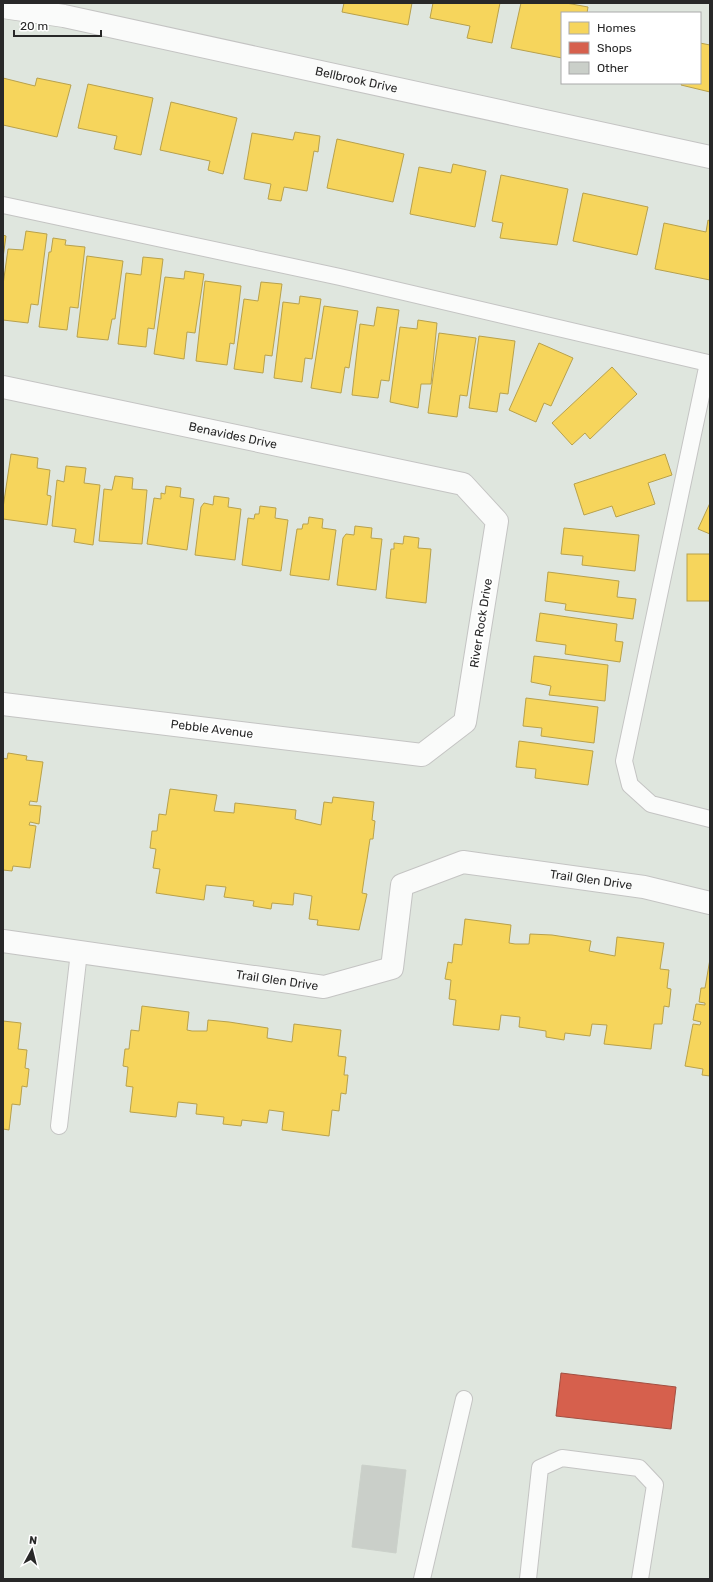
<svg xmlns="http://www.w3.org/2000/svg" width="713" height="1582" font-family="Rubik,sans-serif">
<rect width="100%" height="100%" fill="#dfe6de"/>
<!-- homes -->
<g fill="#f6d55c" stroke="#b8a14c">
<path d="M344,3h68l-4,22 -66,-13z"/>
<path d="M433,3h67l-8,40 -25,-5 3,-12 -40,-8z"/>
<path d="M521,3h45l22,4 -1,6h-25v45l-51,-10z"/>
<path d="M700,43l10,2v47l-29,-7 1,-2h18z"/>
<path d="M3,78l32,8 2,-8 34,7 -14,52 -54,-12z"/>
<path d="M88,84l65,14 -12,57 -27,-6 3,-13 -39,-8z"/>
<path d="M171,102l66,16 -14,56 -15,-4 2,-9 -50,-11z"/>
<path d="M295,132l25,4 -2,16 -4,-1 -7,40 -23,-4 -3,14 -13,-2 3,-15 -27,-5 8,-46 41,7z"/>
<path d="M337,139l67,15 -11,48 -66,-14z"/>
<path d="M453,164l33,7 -11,56 -65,-13 9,-47 32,6z"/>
<path d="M501,175l67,14 -11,56 -57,-7 3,-15 -11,-2z"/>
<path d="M583,193l65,14 -11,48 -64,-14z"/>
<path d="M708,220l2,1v59l-55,-11 9,-46 42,9z"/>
<path d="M26,231l21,3 -9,71 -7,-1 -3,19 -25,-3v-35l5,-36 15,1z"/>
<path d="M3,235l3,1 -3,22z"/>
<path d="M53,238l13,2 -1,5 20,2 -7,61 -8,-1 -3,23 -28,-3 10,-75h2z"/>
<path d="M87,256l36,5 -8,58h-3l-4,21 -31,-3z"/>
<path d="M143,257l20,2 -9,70 -6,-1 -2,19 -28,-3 8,-71 15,2z"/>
<path d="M185,271l19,3 -9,59 -8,-1 -3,27 -30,-5 11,-77 19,2z"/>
<path d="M205,281l36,5 -7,58 -4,-1 -3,22 -31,-4z"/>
<path d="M261,282l21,2 -10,72 -7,-1 -2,18 -29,-4 10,-70 14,2z"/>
<path d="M300,296l21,3 -9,60 -7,-1 -3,24 -28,-4 9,-76 16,2z"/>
<path d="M324,306l34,5 -9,57 -4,-1 -4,26 -30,-5z"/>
<path d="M377,307l22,3 -10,71 -8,-1 -3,18 -26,-3 8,-71 14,2z"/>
<path d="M418,320l19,3 -6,61h-10l-3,24 -28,-6 10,-75 17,2z"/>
<path d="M439,333l37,5 -9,58 -7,-1 -3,22 -29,-4z"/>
<path d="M479,336l36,5 -7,53 -8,-1 -3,19 -28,-4z"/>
<path d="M539,343l34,15 -22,48 -7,-3 -8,19 -27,-12z"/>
<path d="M612,367l25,27 -47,45 -5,-6 -13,12 -20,-22z"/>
<path d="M11,454l27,4 -1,10 13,2 -3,25 4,1 -4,29 -44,-6v-11z"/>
<path d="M665,454l7,21 -24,8 7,21 -39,13 -4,-11 -28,9 -10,-31z"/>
<path d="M66,466l20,2 -2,15 16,2 -7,60 -19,-3 2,-13 -24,-3 5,-46 7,2z"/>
<path d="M115,476l18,2 -1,11 15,1 -5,54 -43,-3 5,-52 8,1z"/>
<path d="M166,486l15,2 -1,9 14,2 -7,51 -40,-6 7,-46 7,1v-6l4,1z"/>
<path d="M214,496l15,2 -1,9 13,2 -6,51 -40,-5 6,-48 3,-4 9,2z"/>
<path d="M710,503v31l-12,-5z"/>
<path d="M260,506l16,2 -1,10 13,2 -7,51 -39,-6 6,-47 6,1 1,-5h4z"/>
<path d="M309,517l14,2 -1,9 14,2 -7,50 -39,-5 7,-46h5l1,-5h5z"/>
<path d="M355,526l17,2 -1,10 11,1 -6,51 -39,-5 6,-47 3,-4 8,1z"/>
<path d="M564,528l75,7 -4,36 -53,-6 1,-9 -22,-2z"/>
<path d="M404,536l15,2 -1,10 13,1 -5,54 -40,-5 5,-49h3v-6l9,1z"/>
<rect x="687" y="554" width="23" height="47"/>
<path d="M548,572l71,9 -2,16 19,2 -3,20 -68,-9 1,-6 -21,-3z"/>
<path d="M540,613l77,11 -2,17 8,1 -3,20 -55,-8 1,-9 -30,-4z"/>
<path d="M534,656l74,9 -3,36 -56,-6 2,-9 -20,-4z"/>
<path d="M526,698l72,9 -4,36 -53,-7 1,-8 -19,-2z"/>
<path d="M519,741l74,10 -5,34 -53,-7 1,-9 -20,-2z"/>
<path d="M8,753l19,3 -1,4 17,2 -6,40 -7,-1 -1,4 12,1 -2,18 -9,-2 -1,3 7,1 -6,42 -17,-2 -1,5 -9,-1v-112l4,1z"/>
<path d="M170,789l47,6 -3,16 20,2 1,-10 61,7 -1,9 26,6 3,-23 8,1 1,-6 41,5 -2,18 3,1 -2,18h-3l-8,54 5,1 -8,36 -42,-5 1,-5 -9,-1 3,-23 -18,-3 -1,12 -21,-2 -1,6 -18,-3 1,-5 -30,-4 2,-10 -20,-2 -2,15 -48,-7 4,-24 -7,-1 3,-19 -6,-1 2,-17h5l2,-17 7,1z"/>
<path d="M465,919l46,6 -2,18 6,1h14l1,-10 22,1 39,6 -2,10 26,5 2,-19 47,6 -4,26 9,1 -2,18 4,1 -2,18 -5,-1 -2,18h-8l-3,25 -47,-5 3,-19 -15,-1 -2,12 -25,-3 -1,7 -18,-3v-6l-27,-4 1,-10 -19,-2 -2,15 -46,-5 3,-25 -7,-1 2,-19 -6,-1 3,-17 4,1 2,-19 8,1z"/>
<path d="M710,959v117l-8,-1 1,-6 -18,-3 8,-42 7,1 1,-3 -8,-2 3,-16 9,1v-2l-6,-1 2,-14h4z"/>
<path d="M142,1006l47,6 -2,18 5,1h15l1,-11 21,2 39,6 -1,10 25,4 2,-18 47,6 -3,26 8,1 -2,18h4l-2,19 -5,-1 -2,18 -7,-1 -3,26 -47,-6 2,-18 -15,-2 -2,13 -25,-3 -1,6 -18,-2 1,-7 -28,-3 1,-10 -19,-2 -2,15 -46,-5 3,-25 -7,-1 2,-19 -5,-1 2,-17h4l2,-19 8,1z"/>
<path d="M3,1021l18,2 -3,26 9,1 -2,18 4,1 -2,18 -5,-1 -2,19 -8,-1 -3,26 -6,-1z"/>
</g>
<!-- shops -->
<path fill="#d6604d" stroke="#a24f42" d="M561,1373l115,14 -5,42 -115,-13z"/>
<!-- building -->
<path fill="#cacfc9" stroke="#cbd1ca" d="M362,1465l44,5 -10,83 -44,-6z"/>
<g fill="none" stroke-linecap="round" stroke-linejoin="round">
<!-- lane casing -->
<g stroke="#c4c4c3" stroke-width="18">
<g id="lane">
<path d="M3,205l337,72 368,86 -84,398 6,24 21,19 59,15"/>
<path d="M59,1126l20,-174"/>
<path d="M422,1579l42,-180"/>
<path d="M528,1579l12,-111 22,-10 77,10 16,17 -15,94"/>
</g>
</g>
<!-- street casing -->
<g stroke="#c4c4c3" stroke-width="24">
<g id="street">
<path id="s1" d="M3,7l61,9 646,141"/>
<path id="s2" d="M3,387l460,97 34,37 -32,201 -43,33 -419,-51"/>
<path id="s3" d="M3,941l321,46 68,-19 10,-83 61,-23 181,25 66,16"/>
</g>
</g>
<!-- lane -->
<use href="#lane" stroke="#fafbfa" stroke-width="16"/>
<!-- street -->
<use href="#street" stroke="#fafbfa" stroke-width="22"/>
</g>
<g text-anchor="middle" stroke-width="4" stroke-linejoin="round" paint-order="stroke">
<!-- street labels -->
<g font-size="12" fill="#282828" stroke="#fff">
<text dy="4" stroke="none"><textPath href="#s1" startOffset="361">Bellbrook Drive</textPath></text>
<text dy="4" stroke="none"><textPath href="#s2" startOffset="235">Benavides Drive</textPath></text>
<text transform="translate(481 623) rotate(-81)" y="4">River Rock Drive</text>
<text transform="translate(212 729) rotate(7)" y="4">Pebble Avenue</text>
<text dy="4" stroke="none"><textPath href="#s3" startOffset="673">Trail Glen Drive</textPath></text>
<text dy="4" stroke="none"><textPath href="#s3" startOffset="277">Trail Glen Drive</textPath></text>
</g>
</g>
<!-- border -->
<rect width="713" height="1582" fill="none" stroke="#282828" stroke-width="8"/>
<!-- legend -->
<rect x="561" y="12" width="140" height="72" fill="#ffffff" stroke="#a9a9a9"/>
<rect x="569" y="22" width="20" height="12" fill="#f6d55c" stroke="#a9a9a9"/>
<text x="597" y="32" font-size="12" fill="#282828">Homes</text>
<rect x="569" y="42" width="20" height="12" fill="#d6604d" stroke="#a9a9a9"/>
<text x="597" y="52" font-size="12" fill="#282828">Shops</text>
<rect x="569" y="62" width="20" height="12" fill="#cacfc9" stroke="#a9a9a9"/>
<text x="597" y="72" font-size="12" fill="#282828">Other</text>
<!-- north arrow -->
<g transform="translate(32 1550) rotate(7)" stroke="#ffffff" stroke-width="3" paint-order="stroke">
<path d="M0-3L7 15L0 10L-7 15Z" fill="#282828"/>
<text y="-6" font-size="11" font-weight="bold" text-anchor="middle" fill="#282828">N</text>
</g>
<!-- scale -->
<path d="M14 30v6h87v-6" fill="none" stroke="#282828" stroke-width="2"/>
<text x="20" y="30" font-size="12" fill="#282828" stroke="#ffffff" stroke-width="3" paint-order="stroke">20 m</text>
</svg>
